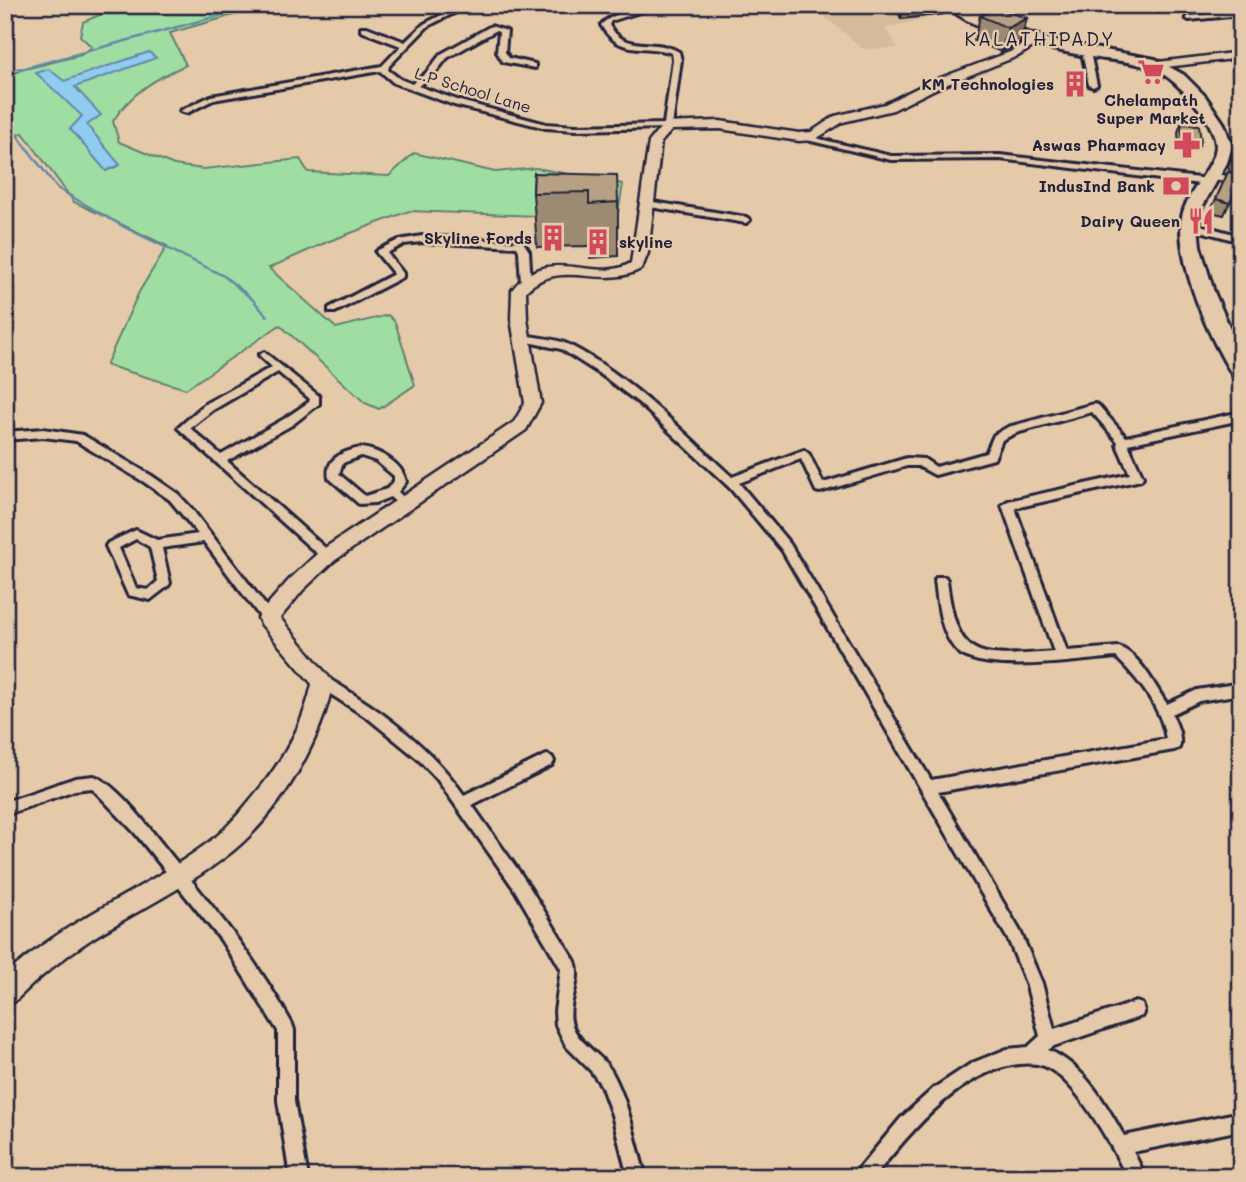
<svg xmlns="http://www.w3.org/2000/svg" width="1246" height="1182" font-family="Mali,sans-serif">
<rect width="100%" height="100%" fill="#e5caa9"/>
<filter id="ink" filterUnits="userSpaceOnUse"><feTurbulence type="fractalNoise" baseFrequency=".0143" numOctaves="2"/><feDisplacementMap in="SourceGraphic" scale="14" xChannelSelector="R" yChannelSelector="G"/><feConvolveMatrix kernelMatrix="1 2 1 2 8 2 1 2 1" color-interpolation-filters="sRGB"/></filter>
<g filter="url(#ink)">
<!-- built -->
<path fill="#d3bb9c" d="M811,5h129l12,8 -67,15 13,20 -35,1z"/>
<!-- green -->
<path fill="#a0dda3" stroke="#61806f" stroke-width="2" d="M181,5h88l-99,28 16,32c-30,13 -55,28 -73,56l6,21 55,23 29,4 97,-10 8,13 81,4 25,-23 81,19 41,-4 87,16 -6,35 -208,-8 -82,31 -58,26 67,60 52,-13 7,7 20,63 -36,24 -14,-6 -85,-78 -94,64 -80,-24 33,-73 28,-46 -93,-44 -51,-69 -18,6v-61l16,-8 60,-15 11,-8 -12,-11 3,-14 37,-16 8,7z"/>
<!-- water -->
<path fill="#90cbf0" stroke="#6487a8" stroke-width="2" d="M149,52l7,6 -81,29 26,28 -14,10 33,40 -14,6 -36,-42 12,-13 -46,-43 13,-4 15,12z"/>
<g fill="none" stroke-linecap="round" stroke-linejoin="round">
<!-- stream -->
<g stroke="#6487a8" stroke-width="2.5">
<path d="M5,70l20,-2 234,-63"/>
<path d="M5,119l52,69 67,39 100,49 28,23 15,17"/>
</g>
<!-- street casing -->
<g stroke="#22223b" stroke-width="6">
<g id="street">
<path d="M461,5h9l-42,21 -39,40 -1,4 12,9 12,5 14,-11 15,-19 50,-28 16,5 -2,21 4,6 26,6v4l-32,-6 -6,-10 2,-20 -4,-1 -48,27 -15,19 -14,9 42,15 86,23 29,2 89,-2 9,-64 -1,-7c-28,-10 -53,4 -71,-28 10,-12 46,-20 61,-20l-51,16 -2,4c16,29 46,12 70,27l2,8 -9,66 -4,2 -93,2 -29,-2 -92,-23 -60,-22 -14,-12 -167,29 -26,13 -7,-2 31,-15 171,-30 19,-20 -40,-15v-4h6l38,15 19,-18z"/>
<path d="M1241,11v4l-52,5 -3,-2 3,-2z"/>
<path d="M1085,50l7,2 -1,5 6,28 -4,2 -4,-2 -6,-28z"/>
<path d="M803,135l88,21 109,-1 208,24 4,3 -4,3 -208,-26 -109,1 -88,-21z"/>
<path d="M1212,173l29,6v5l-32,-6v-4z"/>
<path d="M647,201l99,16 4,3 -4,3 -102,-17 -1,-2z"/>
<path d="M1189,222l52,14v6l-55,-15v-4z"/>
<path d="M422,236l101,6 6,9 2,33 -5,3 -5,-3 -2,-33 -2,-4 -95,-5 -18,2 -17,9 16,20v4l-68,35h-6v-4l65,-34 -18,-22 2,-2 21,-10z"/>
<path d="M5,312l4,1v4l-4,1z"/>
<path d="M522,335c15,3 34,3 47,10 61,31 113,86 163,132l72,-27 5,4 14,29 84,-25 17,1 12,8 50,-14 8,-18 14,-8 86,-23 4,1 28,32 115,-25v8l-113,24 15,33 -2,3 -126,28 52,143 52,-4c22,9 35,38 48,57l30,-14 44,-7v11l-42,7 -27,13c4,10 11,23 7,34l-5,2 -236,42 82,139 22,52 12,46 82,-27 6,2 2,6 -2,6 -88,30 -6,4c36,15 58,54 76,86l117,-24v18l-108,22 13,25h-19c-15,-31 -47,-90 -77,-108 -9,-6 -21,-6 -31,-5 -60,7 -109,69 -145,113h-20l3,-6 44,-53 33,-30 38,-25 35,-14 21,-2 12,-11 -14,-53 -17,-42 -227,-391 -52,-62 -91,-85 -36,-27 -42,-27 -43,-9 -1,-2zM1092,412l26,30 -1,3 13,29 -122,27 -6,4 52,147c-75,5 -97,12 -107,-72l-2,-3h-8l-2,3c3,24 5,53 22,71 25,24 125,9 159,6 22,22 46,51 50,82l-235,41 -141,-236 -51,-61 62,-24 15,32 4,1 87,-26h11l17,9 59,-16 8,-19 14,-7z"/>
<path d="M264,352l55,44v8l-27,21 -65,36 104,92 2,3 -2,3h-8l-145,-131 27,-24 67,-37 -13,-12zM278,372l32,27 -1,3 -25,17 -63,36 -31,-27 23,-18z"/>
<path d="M43,429l40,6 69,41 26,18 13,14 81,106 2,4 -2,4h-8l-60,-80 -42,6 8,35 -2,3 -18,14 -22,-5 -22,-49 2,-3 28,-13 21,10 41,-6 -28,-34 -26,-18 -68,-41 -33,-4 -38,3v-8zM136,539l14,8 8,34 -10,9 -12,-2 -17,-40z"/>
<path d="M361,448c18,2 42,15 45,34l-8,10 12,11 -2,3h-8l-10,-9 -15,6 -16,1 -30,-26c-4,-20 15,-27 32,-30zM361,456l15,5 18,15v5l-7,8 -22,7 -26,-22 4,-11z"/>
<path d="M323,677c12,4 22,12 33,19 42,27 79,58 108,99l78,-38 5,-2 5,2 2,4 -2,4 -80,40 53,75 50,81c8,21 -10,43 -3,64 7,20 32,30 41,49 17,32 22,69 33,103h-18l-16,-62 -11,-30 -10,-14 -25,-25 -10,-21 -1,-14 6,-42 -46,-79 -78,-111 -19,-20 -49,-40 -51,-33 -2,-4 2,-4z"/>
<path d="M94,776c22,8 53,49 68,68 47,58 95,115 130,180l2,6v71l14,76h-18l-12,-76v-70l-57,-91 -86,-107 -43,-45 -17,2 -70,25v-13l70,-24z"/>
</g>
</g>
<!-- secondary casing -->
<g stroke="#22223b" stroke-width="5">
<g id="secondary">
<path d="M1034,38l10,2 -26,16 -83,33 -42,21 -50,12 -29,18 -15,1 -79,-12 -48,1 -11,12 -13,111 -6,15c-39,24 -81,-12 -116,23l1,28 14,84 -15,27 -192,131 -31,29 -23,28 53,64c-12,60 -52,129 -99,168 -43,35 -94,59 -141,88 -29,19 -55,40 -79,64l-9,3v-29c63,-60 146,-87 213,-141 17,-15 31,-34 46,-52 23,-30 40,-62 48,-99l-51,-60 -3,-6 3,-6 28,-32 31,-29 194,-129 11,-19 -14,-84 1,-29c37,-48 81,-5 119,-27l18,-121 15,-19 56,-2 79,12 12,-1 24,-16 50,-12 42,-21 83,-31z"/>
<path d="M1241,52v6l-83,10 -6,-3 6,-3z"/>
</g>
</g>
<!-- highway casing -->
<g stroke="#22223b" stroke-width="6">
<path id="highway" d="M946,5h17l43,21 49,15 100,18 29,16 21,21 19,28 8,22 -5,17 -26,46 -3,17 2,20 14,46 27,61v26l-7,-2c-25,-39 -53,-104 -53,-150 0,-19 10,-33 20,-48 6,-10 15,-22 15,-34 -2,-23 -25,-47 -41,-62 -24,-22 -53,-21 -84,-26 -38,-7 -118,-24 -145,-52z"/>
</g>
<!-- street -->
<use href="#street" fill="#e4c9ab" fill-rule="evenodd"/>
<!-- secondary -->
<use href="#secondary" fill="#e4c9ab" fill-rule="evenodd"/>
<!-- highway -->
<use href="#highway" fill="#e4c9ab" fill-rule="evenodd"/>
</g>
<!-- wall -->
<g fill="#9d8a72" stroke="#22223b" stroke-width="2">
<path d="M895,5h50l-2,9 -42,5z"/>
<path d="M980,16l47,2 -7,25 -19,9 -27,-11z"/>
<path d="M1181,124l20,17 -4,9 -18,-3 -1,-15z"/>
<path d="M1240,135h1v18l-4,-1 -3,-5z"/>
<path d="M1234,154h7v41h-8l-9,20 -14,-3 18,-40 2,1 -2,-7z"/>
<path d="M534,173l84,29v54l-28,2v-12l-53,1 -4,-54z"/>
</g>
<!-- shaded-wall -->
<g fill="#80715d" stroke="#22223b" stroke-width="2">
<path d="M916,5h29l-2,9 -42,5 2,-12z"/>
<path d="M1027,18l-7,25 -19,9 7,-24z"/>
</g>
<!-- building -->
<g fill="#b7a185" stroke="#22223b" stroke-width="2">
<path d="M996,8l31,10 -19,10 -28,-12z"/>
<path d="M1181,124l18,1 2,16 -18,-2z"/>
<path d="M1234,154h7v9l-4,-1z"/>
<path d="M1228,172l13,2v8h-3l-8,21 -14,-4z"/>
<path d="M534,173l83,2 1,27 -29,2v-12l-56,1z"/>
</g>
</g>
<!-- icons -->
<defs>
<g id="supermarket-bare" transform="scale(2.1)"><path d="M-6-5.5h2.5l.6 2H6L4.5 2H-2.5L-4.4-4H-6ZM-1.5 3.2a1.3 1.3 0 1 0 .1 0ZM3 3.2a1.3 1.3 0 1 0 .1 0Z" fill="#d1495b" stroke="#e4c9ab" stroke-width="2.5" paint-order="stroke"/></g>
<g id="building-bare" transform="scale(2.1)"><path d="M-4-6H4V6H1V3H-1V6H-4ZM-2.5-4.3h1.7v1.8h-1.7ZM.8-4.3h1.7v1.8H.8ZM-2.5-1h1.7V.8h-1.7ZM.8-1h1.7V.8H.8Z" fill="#d1495b" stroke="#e4c9ab" stroke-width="2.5" paint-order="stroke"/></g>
<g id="pharmacy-bare" transform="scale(2.1)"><path d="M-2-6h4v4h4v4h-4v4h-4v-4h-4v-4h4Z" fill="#d1495b" stroke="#e4c9ab" stroke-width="2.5" paint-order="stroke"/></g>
<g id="bank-bare" transform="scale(2.1)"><path d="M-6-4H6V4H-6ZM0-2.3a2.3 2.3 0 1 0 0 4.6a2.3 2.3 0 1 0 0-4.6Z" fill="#d1495b" stroke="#e4c9ab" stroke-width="2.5" paint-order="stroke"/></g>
<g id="restaurant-bare" transform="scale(2.1)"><path d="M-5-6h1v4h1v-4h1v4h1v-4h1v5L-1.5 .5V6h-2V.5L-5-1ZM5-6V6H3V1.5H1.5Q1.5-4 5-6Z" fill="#d1495b" stroke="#e4c9ab" stroke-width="2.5" paint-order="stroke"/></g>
</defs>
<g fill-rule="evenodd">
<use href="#supermarket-bare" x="1151" y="72"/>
<use href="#building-bare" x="1075" y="84"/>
<use href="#pharmacy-bare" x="1187" y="145"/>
<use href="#bank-bare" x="1176" y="186"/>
<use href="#restaurant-bare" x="1201" y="221"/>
<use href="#building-bare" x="553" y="238"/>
<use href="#building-bare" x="598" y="242"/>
</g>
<g text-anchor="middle" stroke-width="5" stroke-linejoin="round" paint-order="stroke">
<!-- far-poi labels -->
<g font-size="16" font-weight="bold" fill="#22223b" stroke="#e4c9ab" text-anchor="end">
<text x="1054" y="90">KM Technologies</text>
<text x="1151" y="106" text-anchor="middle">Chelampath<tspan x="1151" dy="18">Super Market</tspan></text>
<text x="1166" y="151">Aswas Pharmacy</text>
<text x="1155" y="192">IndusInd Bank</text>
<text x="1180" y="227">Dairy Queen</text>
<text x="532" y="244">Skyline Fords</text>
<text x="619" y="248" text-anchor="start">skyline</text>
</g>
<!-- far-street labels -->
<g font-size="16" fill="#22223b" stroke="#e4c9ab">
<text transform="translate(473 90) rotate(17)" y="6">L.P School Lane</text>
</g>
<!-- far-quarter labels -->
<g font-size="19" letter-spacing="2" fill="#22223b" stroke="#e4c9ab">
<text x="1040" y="46">KALATHIPADY</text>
</g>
</g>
<!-- margin -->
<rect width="1246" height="1182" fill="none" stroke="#e4c9ab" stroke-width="28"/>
<rect x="14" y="14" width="1218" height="1154" fill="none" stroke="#22223b" stroke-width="2.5" filter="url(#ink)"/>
</svg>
